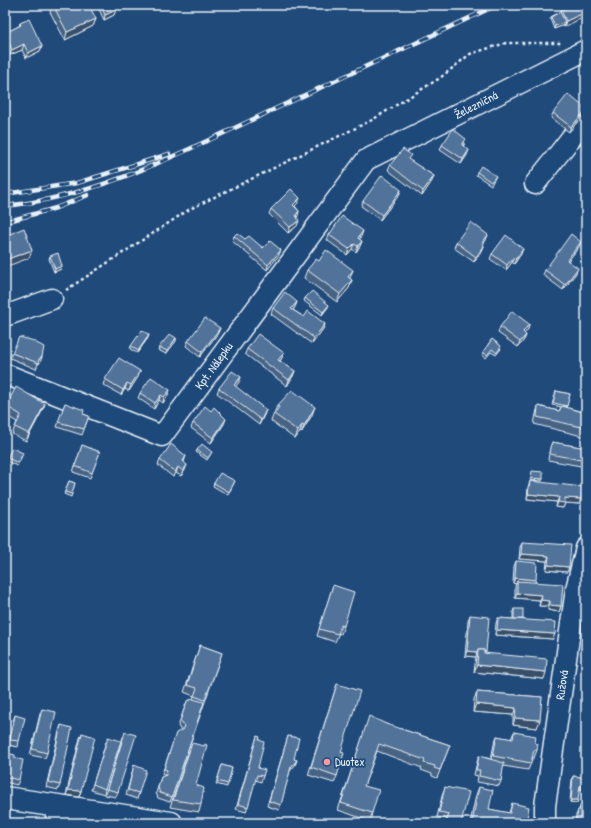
<svg xmlns="http://www.w3.org/2000/svg" width="591" height="828" font-family="'Patrick Hand',sans-serif">
<rect width="100%" height="100%" fill="#1f4a7a"/>
<filter id="ink" filterUnits="userSpaceOnUse"><feTurbulence type="fractalNoise" baseFrequency=".025" numOctaves="2"/><feDisplacementMap in="SourceGraphic" scale="8" xChannelSelector="R" yChannelSelector="G"/><feConvolveMatrix kernelMatrix="1 2 1 2 8 2 1 2 1" color-interpolation-filters="sRGB"/></filter>
<g filter="url(#ink)">
<g fill="none" stroke-linecap="round" stroke-linejoin="round">
<!-- minor casing -->
<g stroke="#e8f1f8" stroke-width="23">
<g id="minor">
<path d="M535,184l51,-65"/>
<path d="M5,316l47,-17"/>
<path d="M5,374l157,62 204,-276 220,-110"/>
<path d="M55,823l6,-16"/>
<path d="M545,823v-17l31,-217 10,-41"/>
</g>
</g>
<!-- major casing -->
<g stroke="#e8f1f8" stroke-width="25">
<path id="major" d="M5,798l166,25"/>
</g>
<!-- path -->
<g stroke="#e8f1f8" stroke-width="2.5" stroke-dasharray="3 3" stroke-linecap="butt">
<path d="M66,290l124,-81 182,-89 68,-42 30,-24 36,-11h56"/>
<path d="M5,821l12,2"/>
</g>
<!-- minor -->
<use href="#minor" stroke="#1f4a7a" stroke-width="20"/>
<!-- major -->
<use href="#major" stroke="#1f4a7a" stroke-width="22"/>
<!-- rail casing -->
<g stroke="#e8f1f8" stroke-width="4.5">
<g id="rail">
<path d="M5,194l72,-11 92,-29"/>
<path d="M5,206c92,-9 172,-51 255,-90 79,-37 158,-74 237,-111"/>
<path d="M5,222l51,-14 32,-13"/>
</g>
</g>
<!-- rail -->
<use href="#rail" stroke="#1f4a7a" stroke-width="3" stroke-dasharray="9" stroke-linecap="butt"/>
</g>
<!-- wall -->
<g fill="#466384" stroke="#e8f1f8">
<path d="M52,5l44,14 -3,7 -28,14 -15,-28z"/>
<path d="M97,5h17v10l-10,5z"/>
<path d="M586,5l-22,22v-2l-10,4 -4,-10 1,-2 9,-5 1,-2z"/>
<path d="M20,23l22,23 -2,5 -14,7 -4,-8 -12,5 -5,-12v-10l14,-7z"/>
<path d="M586,109l-2,5 -15,18 -18,-14 2,-5z"/>
<path d="M465,144l-2,2 4,9 -6,9 -21,-14 2,-5z"/>
<path d="M409,160l25,16 -2,5 -10,15 -34,-26 2,-5z"/>
<path d="M477,172l19,4 -1,2 -4,7 -15,-10z"/>
<path d="M401,190l-2,5 -19,25 -19,-14 2,-5z"/>
<path d="M298,203l-3,3 4,5 -2,6v9l-9,7 -19,-19 2,-5z"/>
<path d="M329,235l32,2 -2,2 3,2 -2,5 -4,6 -4,-3 -5,6 -20,-15z"/>
<path d="M234,236l11,3 34,16 -12,15 -35,-29z"/>
<path d="M486,240l-3,4 1,2 -2,5 -8,11 -20,-14 2,-6z"/>
<path d="M579,247l-11,14 8,12 -13,17 -20,-15 2,-5z"/>
<path d="M492,254h29l-7,10 -2,-2 -6,8 -16,-11z"/>
<path d="M50,256l11,13 -7,3 -5,-13z"/>
<path d="M319,261l31,17v1l2,1 -3,8 -12,14 -33,-24 3,-8z"/>
<path d="M305,298l23,9 -6,8 -18,-14z"/>
<path d="M297,302l-2,5 -2,3 11,7 21,7 -2,5 -11,15 -41,-30 2,-6z"/>
<path d="M529,324l-1,5 -4,5 2,1 -2,5 -6,7 -20,-14 2,-6z"/>
<path d="M220,328l-2,5 -18,24 -14,-11 2,-5z"/>
<path d="M148,338l-11,15 -7,-4 1,-3z"/>
<path d="M176,338v3l-10,13 -8,-4 1,-3z"/>
<path d="M492,339l9,10 -5,6 -5,-3 -5,6 -4,-3 1,-3z"/>
<path d="M247,349l35,9 -2,3 15,10 -2,5 -6,10 -42,-32z"/>
<path d="M12,353l28,10 -2,1 -2,5 -26,-11z"/>
<path d="M140,371l-2,6 -9,14 -4,-2 -4,6 -18,-10 2,-6z"/>
<path d="M241,377l-2,5 -4,5 31,23 -2,5 -5,10 -42,-32 2,-5z"/>
<path d="M556,391l14,3 -4,14 20,5v24l-52,-13 2,-10 2,-8 21,5 2,-4 -9,-2z"/>
<path d="M140,393l28,2 -5,8 -4,-3 -5,9 -16,-11z"/>
<path d="M65,403l18,11 6,2 -7,19 -25,-8z"/>
<path d="M6,406l36,5 -16,30 -14,-7 5,-12 -12,-7v-7z"/>
<path d="M277,406l35,9 -11,18 -1,-1 -5,7 -24,-18z"/>
<path d="M193,423l31,1 -13,19 -20,-15z"/>
<path d="M552,442l34,6v19l-38,-7 2,-13z"/>
<path d="M82,445l18,7 -10,26 -17,-6z"/>
<path d="M197,450l15,2 -5,8 -11,-8z"/>
<path d="M22,456l-5,10 -11,-5 1,-3z"/>
<path d="M186,456l-2,6 1,8 -4,6 -5,-3 -3,4 -15,-12 2,-5z"/>
<path d="M69,481l6,2 -4,14 -7,-3z"/>
<path d="M235,481l-7,14 -15,-9 1,-3z"/>
<path d="M530,481l51,18 -2,5 -14,-1 -2,5 -7,-1 1,-5 -30,-3 1,-12z"/>
<path d="M522,542l47,25 -2,5 -21,-2 1,-9 -28,-2 1,-12z"/>
<path d="M516,561l20,19 -1,2 26,24 -2,6 -11,-2v-4h-9l1,-6 -25,-2v-12l1,-2 -3,-1 1,-17z"/>
<path d="M333,585l11,41 -3,8 -2,-1 -4,9 -18,-6z"/>
<path d="M514,609l9,10 30,20 -58,-4 1,-12 2,-5 15,1v-7z"/>
<path d="M470,615l16,37 -1,1 59,26 -70,-7 2,-15 -11,-1 3,-35z"/>
<path d="M200,645l22,8 -52,149 -12,-4 -2,-5 5,-16 5,-2 -4,-1 12,-35 7,-8 -3,-5 9,-25 6,-2 1,-3 -10,-4z"/>
<path d="M337,684l4,68 -4,24 -3,7 -26,-8z"/>
<path d="M477,692l65,5 -5,31 -24,-3v-10l-40,-3 1,-13z"/>
<path d="M42,709l5,44 -2,5 -15,-3 10,-41z"/>
<path d="M15,715l4,26 -1,6 -10,-2 5,-24z"/>
<path d="M367,724h19l64,21 -13,33 -5,-2v-2l-11,-4 1,-2 -45,-17 -13,35 8,27 -2,8 -32,-11z"/>
<path d="M61,725l-1,60 -2,5 -12,-3 13,-56z"/>
<path d="M514,732l21,11 2,7 -3,8h-2l-1,5 -3,7 -25,-4 -2,15 -2,5 -22,-4 1,-6 -4,-1 3,-13 2,-6 12,3 3,-15 3,-8 14,3z"/>
<path d="M82,733l-1,58 -2,6 -13,-2 14,-57z"/>
<path d="M257,736l2,4 -1,28 5,8 -2,6 -6,-2 -9,32 -10,-3z"/>
<path d="M288,736l6,23 3,1 -2,5 -5,6 -11,39 -12,-4z"/>
<path d="M123,737l-5,55 -2,5 -11,-2z"/>
<path d="M106,742l-1,47 -1,5 -13,-4z"/>
<path d="M189,751l7,34 5,19 -2,8 -29,-5z"/>
<path d="M6,753l9,5 4,22 -2,5 -12,-3v-26z"/>
<path d="M134,765l5,28 -2,6 -11,-4z"/>
<path d="M222,765l10,3 -5,19 -11,-3z"/>
<path d="M573,776l13,2v11h-7l-2,14 -7,-1 2,-23z"/>
<path d="M445,787l16,36h-15l1,-4 -10,-2 6,-25z"/>
<path d="M479,787l10,22 20,4 3,-10 14,20h-56l6,-28z"/>
<path d="M581,805l5,18h-11l1,-8z"/>
</g>
<!-- shaded-wall -->
<g fill="#39506b" stroke="#e8f1f8">
<path d="M116,10l-2,5 -10,5 1,-5z"/>
<path d="M586,12v4l-22,11 2,-6z"/>
<path d="M96,19l-3,7 -28,14 2,-8z"/>
<path d="M565,22l-1,3 -10,4 1,-3z"/>
<path d="M24,44l-2,6 -12,5 2,-5z"/>
<path d="M42,46l-2,5 -14,7 2,-5z"/>
<path d="M586,110l-2,4 -15,18 2,-5z"/>
<path d="M469,150l-2,5 -6,9 2,-5z"/>
<path d="M434,176l-2,5 -10,15 1,-5z"/>
<path d="M401,190l-2,5 -19,25 2,-5z"/>
<path d="M300,198l-2,5 -7,7 2,-5z"/>
<path d="M299,211l-1,5 -4,4 2,-5z"/>
<path d="M299,221l-2,5 -9,7 2,-6z"/>
<path d="M363,231l-2,6 -5,6 2,-5z"/>
<path d="M488,235l-2,5 -6,9 2,-6z"/>
<path d="M362,241l-2,5 -4,6 2,-6z"/>
<path d="M581,242l-2,5 -14,18 2,-5z"/>
<path d="M354,244l-2,5 -5,6 2,-6z"/>
<path d="M484,246l-2,5 -8,11 2,-5z"/>
<path d="M523,249l-2,5 -7,10 2,-5z"/>
<path d="M32,250l-3,8 -24,9v-7z"/>
<path d="M281,250l-2,5 -12,15 1,-5z"/>
<path d="M514,257l-2,5 -6,8 1,-5z"/>
<path d="M62,266l-1,3 -7,3 1,-3z"/>
<path d="M578,268l-2,5 -13,17 2,-5z"/>
<path d="M353,270l-3,8 -5,7 3,-8z"/>
<path d="M352,280l-3,8 -12,14 3,-8z"/>
<path d="M297,302l-2,5 -6,8 2,-6z"/>
<path d="M329,305l-1,2 -6,8 1,-3z"/>
<path d="M325,324l-2,5 -11,15 2,-6z"/>
<path d="M529,324l-1,5 -7,9 2,-6z"/>
<path d="M220,328l-2,5 -18,24 2,-5z"/>
<path d="M149,335l-1,3 -11,15 1,-2z"/>
<path d="M526,335l-2,5 -6,7 2,-5z"/>
<path d="M176,338v3l-10,13 1,-3z"/>
<path d="M284,353l-2,5 -6,7 2,-5z"/>
<path d="M42,357l-2,6 -2,1 1,-5z"/>
<path d="M140,371l-2,6 -9,14 2,-6z"/>
<path d="M295,371l-2,5 -6,10 2,-6z"/>
<path d="M241,377l-2,5 -7,9 2,-6z"/>
<path d="M127,383l-2,6 -4,6 2,-5z"/>
<path d="M170,390l-2,5 -5,8 1,-6z"/>
<path d="M161,395l-2,5 -5,9 1,-6z"/>
<path d="M45,404l-3,7 -16,30 3,-7z"/>
<path d="M315,407l-3,8 -11,18 3,-7z"/>
<path d="M266,410l-2,5 -5,10 2,-5z"/>
<path d="M226,419l-2,5 -13,19 2,-5z"/>
<path d="M302,425l-2,7 -5,7 3,-8z"/>
<path d="M187,465l-2,5 -4,6 2,-5z"/>
<path d="M178,467l-2,6 -3,4 2,-5z"/>
<path d="M531,478l12,1 -1,2 -12,-1z"/>
<path d="M528,494l31,3 -2,5 -30,-3z"/>
<path d="M565,498l16,1 -2,5 -14,-1 -2,5 -7,-1 2,-5z"/>
<path d="M521,554l28,2 -2,5 -28,-2z"/>
<path d="M548,565l21,2 -2,5 -21,-2z"/>
<path d="M515,578l21,2 -2,5 -17,-4 -1,3 -3,-1z"/>
<path d="M517,593l25,2 -2,5 -25,-2z"/>
<path d="M541,600l9,1 -2,5h-9z"/>
<path d="M550,605l11,1 -2,6 -11,-2z"/>
<path d="M497,630l58,4 -2,5 -58,-4z"/>
<path d="M467,651l10,1 -1,5 -11,-1z"/>
<path d="M477,665l69,7 -2,7 -70,-7z"/>
<path d="M476,704l40,4 -3,7 -40,-3z"/>
<path d="M515,718l25,2 -3,8 -24,-3z"/>
<path d="M297,760l-2,5 -6,7 2,-5z"/>
<path d="M580,786h6v3l-7,-1z"/>
<path d="M68,790l13,1 -2,6 -13,-2z"/>
<path d="M571,800h7l-1,3 -7,-1z"/>
</g>
<!-- building -->
<g fill="#517399" stroke="#e8f1f8">
<path d="M53,5h36l7,14 -29,13z"/>
<path d="M101,5h13l2,5 -11,5z"/>
<path d="M572,5h14v7l-20,9 -5,-11z"/>
<path d="M560,12l5,10 -10,4 -4,-9z"/>
<path d="M29,19l13,27 -14,7 -4,-9 -12,6 -7,-17 16,-8 -1,-2z"/>
<path d="M568,94l18,15v1l-15,17 -18,-14z"/>
<path d="M453,129l13,10 -4,6 7,5 -6,9 -21,-14z"/>
<path d="M403,149l8,6 -3,4 26,17 -11,15 -33,-26z"/>
<path d="M481,166l15,10 -5,6 -14,-10z"/>
<path d="M382,175l19,15 -19,25 -19,-14z"/>
<path d="M291,189l9,9 -7,7 6,6 -3,4 3,6 -9,6 -19,-18z"/>
<path d="M342,216l21,15 -5,7 4,3 -4,5 -4,-2 -5,5 -20,-14z"/>
<path d="M471,222l17,13 -6,8 2,3 -8,11 -20,-15z"/>
<path d="M24,228l8,22 -27,10v-24z"/>
<path d="M237,233l8,6 4,-3 14,12 7,-7 11,9 -13,15 -34,-29z"/>
<path d="M571,234l10,8 -14,18 11,8 -13,17 -20,-15z"/>
<path d="M506,235l17,14 -7,10 -2,-2 -7,8 -15,-11z"/>
<path d="M326,250l27,20 -5,7 4,3 -12,14 -33,-24 9,-11 3,2z"/>
<path d="M58,253l4,13 -7,3 -5,-13z"/>
<path d="M312,291l17,14 -6,7 -18,-14z"/>
<path d="M285,292l12,10 -6,7 13,8 4,-6 17,13 -11,14 -41,-30z"/>
<path d="M512,311l17,13 -6,8 3,3 -6,7 -20,-15z"/>
<path d="M205,318l15,10 -18,24 -14,-11z"/>
<path d="M142,330l7,5 -11,16 -7,-5z"/>
<path d="M170,334l6,4 -9,13 -8,-4z"/>
<path d="M258,334l26,19 -6,7 17,11 -6,9 -42,-31z"/>
<path d="M19,337l12,3 13,7 -2,10 -3,2 -1,4 -26,-10z"/>
<path d="M492,339l9,7 -4,7 -5,-4 -5,6 -4,-3z"/>
<path d="M119,358l21,13 -9,14 -4,-2 -4,7 -18,-11z"/>
<path d="M232,371l9,6 -7,8 32,25 -5,10 -42,-32z"/>
<path d="M151,377l19,13 -6,7 -3,-2 -6,8 -15,-10z"/>
<path d="M16,387l29,17 -16,30 -14,-7 6,-12 -15,-9z"/>
<path d="M292,390l23,17 -11,19 -2,-1 -4,6 -24,-17 5,-7 -2,-1z"/>
<path d="M556,391l14,3 -3,12 -14,-3z"/>
<path d="M65,403l19,7 -1,4 6,2 -5,13 -26,-7z"/>
<path d="M205,406l6,5 3,-4 12,12 -13,19 -20,-15z"/>
<path d="M538,406l21,5 3,-5 24,7v15l-49,-11z"/>
<path d="M552,442l34,6v13l-36,-7z"/>
<path d="M171,444l15,12 -3,5 4,4 -4,6 -5,-4 -3,5 -15,-12z"/>
<path d="M202,444l10,8 -4,6 -11,-8z"/>
<path d="M82,445l18,7 -8,21 -17,-7z"/>
<path d="M12,448l11,5 -5,10 -11,-5z"/>
<path d="M532,471l11,1v7l-12,-1z"/>
<path d="M220,473l15,8 -6,11 -15,-9z"/>
<path d="M69,481l6,2 -3,11 -7,-2z"/>
<path d="M530,481l53,6 -2,12 -16,-1v5l-7,-1 1,-5 -31,-3z"/>
<path d="M522,542l49,3 -2,22 -21,-2 1,-9 -28,-2z"/>
<path d="M516,561l21,2 -1,17 -21,-2z"/>
<path d="M517,581l46,3 -2,22 -11,-1v-4l-9,-1 1,-5 -25,-2z"/>
<path d="M333,585l21,7 -10,34 -3,-1 -3,9 -19,-5z"/>
<rect x="514" y="609" width="9" height="10"/>
<path d="M470,615l19,2 -3,35h-2v-2h-6l-1,2 -10,-1z"/>
<path d="M498,618l58,4 -1,12 -58,-4z"/>
<path d="M200,645l22,8 -17,47 -11,-4 3,-8 -10,-3z"/>
<path d="M478,650h6v3l63,6 -1,13 -69,-7z"/>
<path d="M337,684l23,7 -19,61 3,1 -7,23 -26,-9z"/>
<path d="M477,692l65,5 -2,23 -25,-2 1,-10 -40,-4z"/>
<path d="M193,699l11,3 -32,95 -12,-4 -2,-5 3,-11 5,-2 1,-5 -3,-1 12,-36 6,-3 2,-4 -4,-5 7,-20z"/>
<path d="M42,709l14,3 -9,41 -15,-4z"/>
<path d="M15,715l10,3 -6,23 -9,-1z"/>
<path d="M369,716l17,8 64,21 -10,25 -6,-2 1,-2 -11,-3 1,-3 -46,-16 -15,42 15,4 -7,23 -31,-10z"/>
<path d="M61,725l11,3 -12,57 -12,-3z"/>
<path d="M125,732l11,3 -18,57 -11,-3z"/>
<path d="M514,732l22,4 -1,7 3,1 -1,6h-3l-3,13 -38,-7 4,-20 16,3z"/>
<path d="M82,733l13,4 -14,54 -13,-1z"/>
<path d="M257,736l3,1 -1,3 5,2 -6,26 7,2 -2,6 -6,-1 -9,32 -10,-3z"/>
<path d="M288,736l11,2 -5,21 3,1 -6,7 -10,38 -12,-4z"/>
<path d="M108,737l13,4 -16,48 -12,-5z"/>
<path d="M192,743l12,3 1,-2 2,1 -11,40 8,3 -3,16 -28,-4z"/>
<path d="M6,753l9,2v3l8,2 -4,20 -14,-3v-19z"/>
<path d="M479,756l25,7 -3,18 -22,-5 1,-6h-4z"/>
<path d="M134,765l12,5 -7,23 -11,-3z"/>
<path d="M222,765l10,3 -4,16 -11,-3z"/>
<path d="M573,776l13,2v8h-6l-2,14h-7z"/>
<path d="M445,787l24,5 -8,31h-15l3,-9 -10,-2z"/>
<path d="M479,787l14,3 -4,19 21,4 2,-10 17,4 -3,16h-54z"/>
<path d="M581,805l5,1v17h-10l2,-13h2z"/>
</g>
</g>
<!-- markers -->
<circle fill="#ff9aa2" stroke="#1f4a7a" stroke-width="1.5" cx="327" cy="762" r="4"/>
<g text-anchor="middle" stroke-width="3.5" stroke-linejoin="round" paint-order="stroke">
<!-- street labels -->
<g font-size="12" fill="#e8f1f8" stroke="#1f4a7a">
<text transform="translate(476 105) rotate(-27)" y="4">Železničná</text>
<text transform="translate(214 366) rotate(-54)" y="4">Kpt. Nálepku</text>
<text transform="translate(562 685) rotate(-82)" y="4">Ružová</text>
</g>
<!-- poi labels -->
<g font-size="12" fill="#e8f1f8" stroke="#1f4a7a" text-anchor="start">
<text x="335" y="766">Duotex</text>
</g>
</g>
<!-- margin -->
<rect width="591" height="828" fill="none" stroke="#1f4a7a" stroke-width="20"/>
<rect x="10" y="10" width="571" height="808" fill="none" stroke="#e8f1f8" stroke-width="1.5" filter="url(#ink)"/>
</svg>
